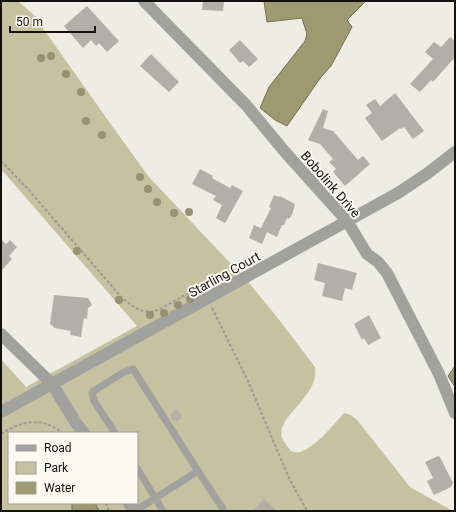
<svg xmlns="http://www.w3.org/2000/svg" width="456" height="512" font-family="Roboto,sans-serif">
<rect width="100%" height="100%" fill="#eeede4"/>
<!-- green -->
<path fill="#c6c1a0" fill-rule="evenodd" d="M1,1h17l15,13 79,112 37,51 101,107 27,33 38,50c5,30 -40,49 -33,71 2,5 6,9 9,13 3,1 6,2 9,1 16,-5 33,-27 44,-39l7,2 7,6 52,66 43,24h-452v-152l25,28 111,-61 -136,-157zM9,433h128v70h-128z"/>
<!-- water -->
<g fill="#9f9972" stroke="#757054">
<path d="M264,1h102l-19,19 5,7 -21,39 -10,11 -34,49 -12,-6 -15,-12 9,-21 36,-46 2,-7 -5,-16 -35,4z"/>
<path d="M455,366v21l-7,-11z"/>
<path d="M72,503h23l4,8h-27z"/>
</g>
<!-- building -->
<g fill="#b1afa7">
<path d="M203,1h21l-1,10 -21,-1z"/>
<path d="M87,6l32,35 -12,11 -8,-9 -3,3 -5,-6 -8,8 -19,-22z"/>
<path d="M450,37l5,4v16l-22,25 -2,-2 -11,12 -10,-8 23,-25 -8,-7 9,-10 7,5z"/>
<path d="M240,40l18,19 -9,8 -6,-6 -3,2 -11,-13z"/>
<path d="M151,54l28,28 -10,10 -29,-26z"/>
<path d="M395,93l29,38 -11,8 -9,-12 -3,2 -1,-1 -18,13 -17,-23 7,-5 -6,-8 9,-6 5,7z"/>
<path d="M323,109l5,2 -5,17 10,3 25,29 5,-4 7,8 -25,22 -12,-14 3,-3 -7,-7 4,-3 -13,-15 -12,-4z"/>
<path d="M200,169l13,7 -1,2 18,10 2,-3 11,6 -18,32 -9,-5 6,-13 -9,-5 3,-4 -24,-12z"/>
<path d="M274,195l5,2 1,-1 15,8 -3,11 -3,4 -2,-1 -3,7h-2l-5,12 -10,-5 -5,12 -13,-6 5,-13 7,3 10,-20 -2,-1z"/>
<path d="M1,239l5,5 4,-4 7,7 -8,9 3,3 -11,12z"/>
<path d="M318,263l39,10 -5,17 -7,-2 -3,13 -20,-5 3,-13 -11,-3z"/>
<path d="M54,295l34,3 4,7 -4,3 -1,11 -3,-1 -3,19 -11,-2 1,-4 -17,-3v-1l-4,-3z"/>
<path d="M369,315l12,23 -13,7 -4,-7 -2,2 -8,-16z"/>
<circle cx="176" cy="416" r="5"/>
<path d="M438,456l2,1 13,26 -2,4 -17,8 -7,-14 6,-3 -8,-16z"/>
<path d="M264,499l13,12h-24z"/>
</g>
<g fill="none" stroke-linecap="round" stroke-linejoin="round">
<!-- path -->
<g stroke="#9b9a93" stroke-width="2" stroke-dasharray="3 2" stroke-linecap="butt">
<path d="M1,161l26,27 95,110c12,9 20,17 36,12l42,-23 5,-1"/>
<path d="M212,308l35,71 42,99 18,33"/>
<path d="M1,434c21,-13 41,-18 61,-1"/>
<path d="M106,503l3,8"/>
</g>
<!-- lane -->
<g stroke="#a1a19d" stroke-width="7">
<path d="M115,433l-21,-32 -2,-9 32,-20 9,-3 65,102 -63,40"/>
<path d="M137,468l26,43"/>
<path d="M198,471l25,38"/>
</g>
<!-- street -->
<g stroke="#a1a19d" stroke-width="12">
<path d="M144,1l102,104 39,47 62,69 20,33 11,8 9,11 52,101 16,39"/>
<path d="M1,334l51,50 24,39 8,10"/>
<path d="M1,412l397,-219 30,-20 27,-21"/>
<path d="M129,503l5,8"/>
</g>
</g>
<!-- trees -->
<g fill="#979173">
<circle cx="51" cy="56" r="4"/>
<circle cx="41" cy="58" r="4"/>
<circle cx="66" cy="74" r="4"/>
<circle cx="81" cy="92" r="4"/>
<circle cx="86" cy="121" r="4"/>
<circle cx="102" cy="135" r="4"/>
<circle cx="140" cy="177" r="4"/>
<circle cx="148" cy="189" r="4"/>
<circle cx="157" cy="202" r="4"/>
<circle cx="189" cy="212" r="4"/>
<circle cx="174" cy="213" r="4"/>
<circle cx="77" cy="251" r="4"/>
<circle cx="190" cy="299" r="4"/>
<circle cx="119" cy="300" r="4"/>
<circle cx="178" cy="305" r="4"/>
<circle cx="164" cy="313" r="4"/>
<circle cx="150" cy="315" r="4"/>
</g>
<g text-anchor="middle" stroke-width="4" stroke-linejoin="round" paint-order="stroke">
<!-- street labels -->
<g font-size="13" fill="#12110e" stroke="#fcfaf1">
<text transform="translate(331 184) rotate(49)" y="5">Bobolink Drive</text>
<text transform="translate(224 274) rotate(-29)" y="5">Starling Court</text>
</g>
</g>
<!-- border -->
<rect width="456" height="512" fill="none" stroke="#12110e" stroke-width="4"/>
<!-- legend -->
<rect x="8" y="432" width="130" height="72" fill="#fcfaf1" stroke="#9e9d96"/>
<rect x="16" y="445" width="20" height="6" fill="#a1a19d" stroke="#9e9d96"/>
<text x="44" y="452" font-size="12" fill="#12110e">Road</text>
<rect x="16" y="462" width="20" height="12" fill="#c6c1a0" stroke="#9e9d96"/>
<text x="44" y="472" font-size="12" fill="#12110e">Park</text>
<rect x="16" y="482" width="20" height="12" fill="#9f9972" stroke="#9e9d96"/>
<text x="44" y="492" font-size="12" fill="#12110e">Water</text>
<!-- scale -->
<path d="M10 26v6h85v-6" fill="none" stroke="#12110e" stroke-width="2"/>
<text x="16" y="26" font-size="12" fill="#12110e" stroke="#fcfaf1" stroke-width="3" paint-order="stroke">50 m</text>
</svg>
